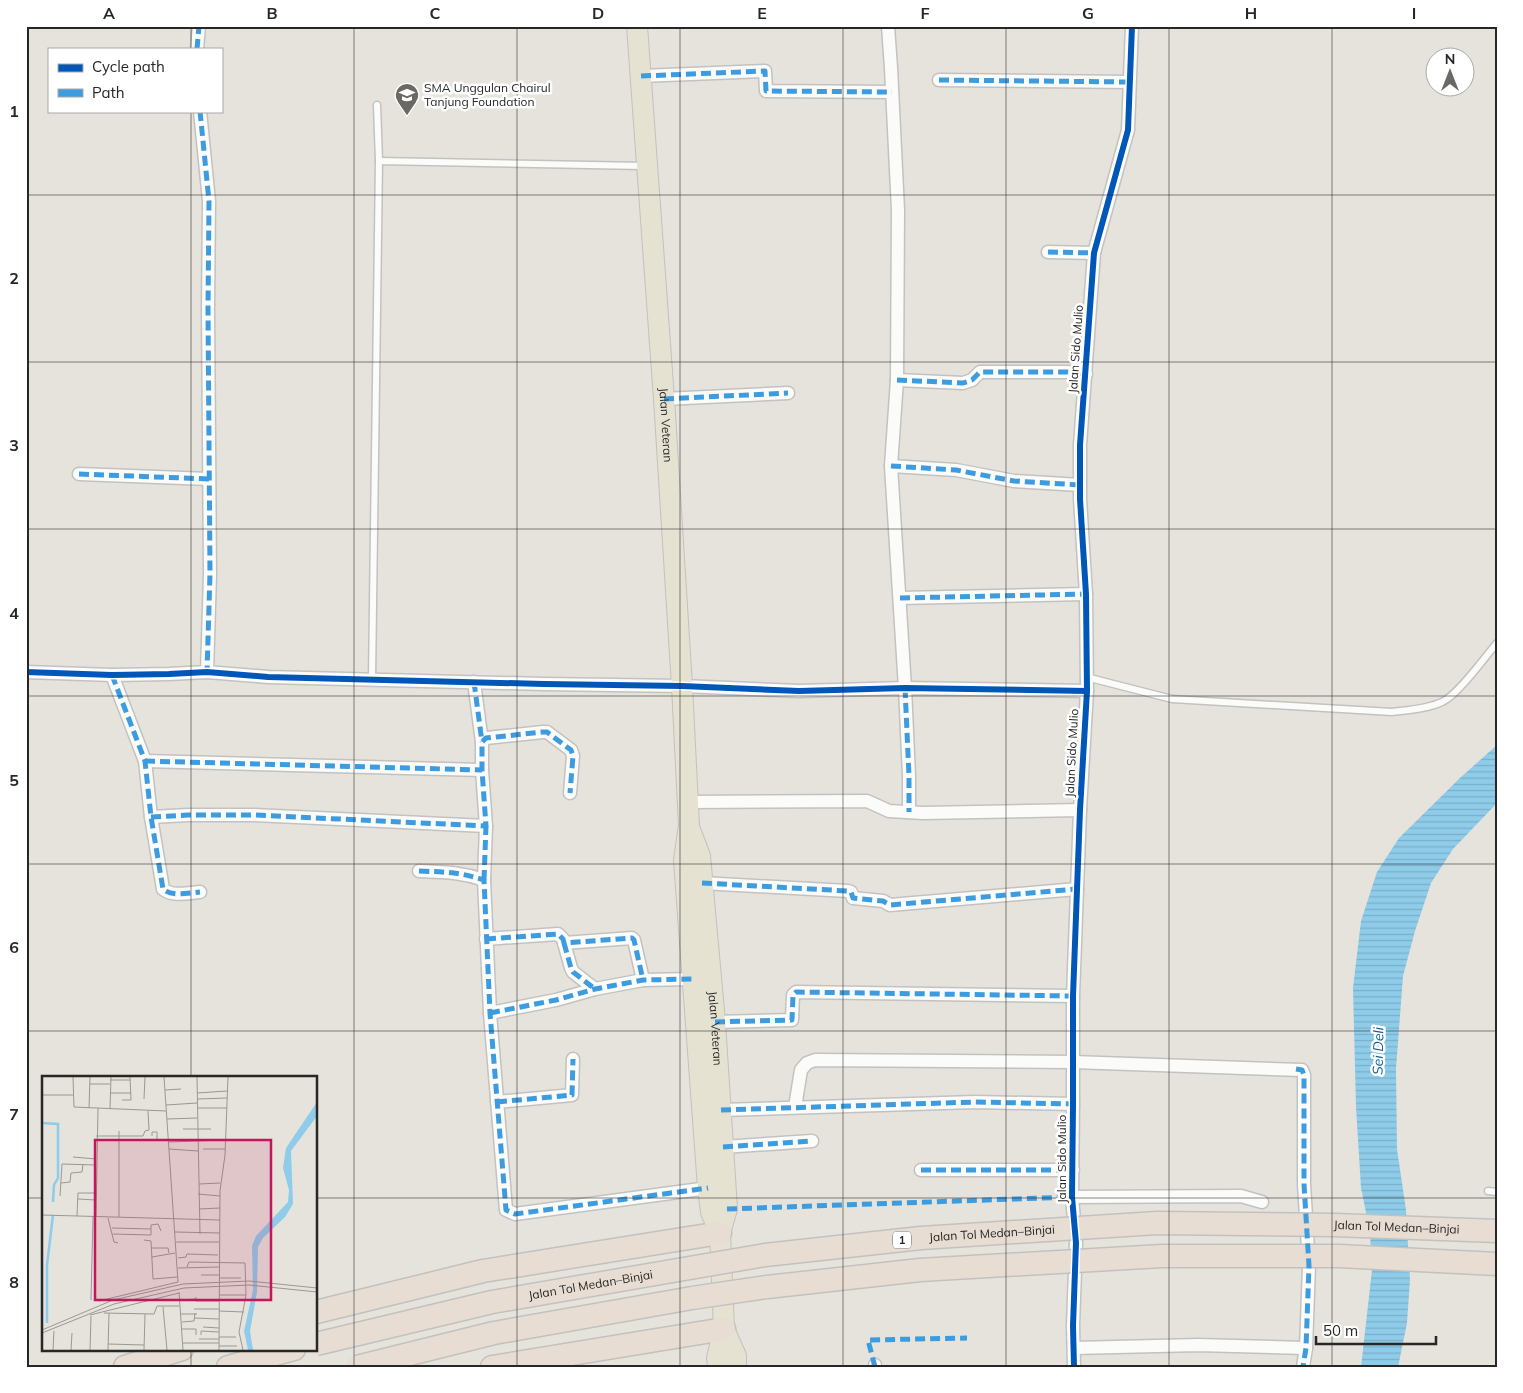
<svg xmlns="http://www.w3.org/2000/svg" width="1523" height="1393" font-family="Mulish,sans-serif">
<defs>
<pattern id="water-rules" width="6" height="5" patternUnits="userSpaceOnUse" patternTransform="scale(1.25)"><rect width="6" height="5" fill="#8ecce9"/><path d="M0 2.5h6" fill="none" stroke="#7aafc8"/></pattern>
</defs>
<rect width="100%" height="100%" fill="#e6e3dc"/>
<!-- water -->
<path fill="url(#water-rules)" d="M1497,745v58l-44,46 -22,34 -16,48 -12,45 -7,93 1,80 9,61 4,70 -3,43 -9,44h-37l11,-97 -2,-38 -9,-44 -5,-81 -3,-119 8,-67 16,-49 22,-34 62,-61z"/>
<g fill="none" stroke-linecap="round" stroke-linejoin="round">
<!-- lane casing -->
<g stroke="#c3c2c2" stroke-width="9">
<g id="lane">
<path d="M377,105l2,56"/>
<path d="M1086,677l86,22 220,13c16,-2 35,-3 50,-10 15,-6 43,-45 55,-59"/>
<path d="M372,679l7,-518 265,5"/>
<path d="M1488,1191l9,1"/>
</g>
</g>
<!-- street casing -->
<g stroke="#c3c2c2" stroke-width="15">
<g id="street">
<path d="M888,26l3,42 7,142 -1,170 -6,86 14,222 4,88v36"/>
<path d="M197,49l2,-23"/>
<path d="M641,76l124,-5 1,20 126,1"/>
<path d="M939,80l190,2"/>
<path d="M200,111l9,90 -1,108 2,265 -3,98"/>
<path d="M1048,252l46,1"/>
<path d="M897,380l66,3 9,-3 8,-8h87l19,2"/>
<path d="M664,399l124,-6"/>
<path d="M891,466l65,4 58,11 66,4"/>
<path d="M79,474l130,5"/>
<path d="M900,598l186,-4"/>
<path d="M26,672l86,3 57,-1 38,-2 61,5 276,7 138,2 117,5 106,-3 182,3"/>
<path d="M112,675l33,86 6,56 12,72c9,8 25,4 37,3"/>
<path d="M474,682l8,60"/>
<path d="M145,761l337,9"/>
<path d="M688,802l179,-1 22,10 34,2 157,-3"/>
<path d="M151,817l37,-2h66l232,11 -4,-56v-28l4,-4 57,-6h4l24,18 2,6 -3,37"/>
<path d="M419,871c25,1 41,1 65,9l6,133 16,197 9,4 193,-26"/>
<path d="M484,880l2,-54"/>
<path d="M702,883l146,8 3,1 2,6 30,3 7,4 187,-16"/>
<path d="M486,939l72,-5 5,5 1,4 68,-5 2,2 9,40"/>
<path d="M564,943l7,25 2,4 22,17"/>
<path d="M490,1013l66,-13 39,-11 48,-9 50,-1"/>
<path d="M715,1022l77,-2 1,-25 3,-3 277,4"/>
<path d="M497,1102l75,-7 1,-36"/>
<path d="M795,1107l6,-37 6,-7 8,-3 258,2 229,8 2,5v109l5,82 -3,82 -3,19"/>
<path d="M721,1110l254,-8 98,2"/>
<path d="M723,1147l89,-6"/>
<path d="M921,1170h152"/>
<path d="M1072,1197l169,-1 21,6"/>
<path d="M1074,1348l124,-3 108,3"/>
<path d="M875,1365v2"/>
<path d="M1074,1367l-1,-41 3,-83 -4,-46 1,-93v-108l7,-186 7,-119 -1,-97 -6,-95v-54l14,-192 34,-123 4,-104"/>
</g>
</g>
<!-- primary casing -->
<g stroke="#c3c1bf" stroke-width="22">
<g id="primary">
<path id="s1" d="M637,26l27,373 18,287 7,139 -5,35 24,328 3,24 9,21"/>
<path id="s2" d="M689,827l11,29 15,166 12,187 -7,24 4,96 -7,29 1,9"/>
<path d="M724,1329l12,27v11"/>
</g>
</g>
<!-- highway casing -->
<g stroke="#c3c1bf" stroke-width="25">
<g id="highway">
<path d="M316,1312l167,-41 237,-38"/>
<path d="M125,1367l57,-18"/>
<path d="M228,1367l66,-18"/>
<path d="M492,1367l232,-38"/>
</g>
</g>
<!-- lane -->
<use href="#lane" stroke="#fbfbfa" stroke-width="6"/>
<!-- street -->
<use href="#street" stroke="#fbfbfa" stroke-width="12"/>
<!-- primary -->
<use href="#primary" stroke="#e5e2d2" stroke-width="20"/>
<!-- highway -->
<use href="#highway" stroke="#e8ddd2" stroke-width="22"/>
<!-- highway-bridge casing -->
<g stroke="#c3c1bf" stroke-width="25" stroke-linecap="butt">
<g id="highway-bridge">
<path id="s3" d="M316,1344l176,-42 273,-47 156,-17 236,-15 178,2 162,6"/>
<path d="M357,1367l137,-34 198,-35 75,-11 153,-17 242,-14h177l158,8"/>
</g>
</g>
<!-- highway-bridge -->
<use href="#highway-bridge" stroke="#e8ddd2" stroke-width="22"/>
<!-- quiet -->
<g stroke="#3d9ce0" stroke-width="5" stroke-dasharray="10 5" stroke-linecap="butt">
<path d="M197,49l2,-23"/>
<path d="M641,76l124,-5 1,20 126,1"/>
<path d="M939,80l190,2"/>
<path d="M200,111l9,90 -1,108 2,265 -3,98"/>
<path d="M1048,252l46,1"/>
<path d="M897,380l66,3 9,-3 8,-8h87l19,2"/>
<path d="M664,399l124,-6"/>
<path d="M891,466l65,4 58,11 66,4"/>
<path d="M79,474l130,5"/>
<path d="M900,598l186,-4"/>
<path d="M112,675l33,86 6,56 12,72c9,8 25,4 37,3"/>
<path d="M474,682l8,60"/>
<path d="M905,688l4,88v36"/>
<path d="M145,761l337,9"/>
<path d="M151,817l37,-2h66l232,11 -4,-56v-28l4,-4 57,-6h4l24,18 2,6 -3,37"/>
<path d="M419,871c25,1 41,1 65,9l6,133 16,197 9,4 193,-26"/>
<path d="M484,880l2,-54"/>
<path d="M702,883l146,8 3,1 2,6 30,3 7,4 187,-16"/>
<path d="M486,939l72,-5 5,5 1,4 68,-5 2,2 9,40"/>
<path d="M564,943l7,25 2,4 22,17"/>
<path d="M490,1013l66,-13 39,-11 48,-9 50,-1"/>
<path d="M715,1022l77,-2 1,-25 3,-3 277,4"/>
<path d="M1296,1069l6,1 2,5v109l5,82 -3,82 -3,19"/>
<path d="M497,1102l75,-7 1,-36"/>
<path d="M721,1110l254,-8 98,2"/>
<path d="M723,1147l89,-6"/>
<path d="M921,1170h152"/>
<path d="M727,1209l345,-12"/>
<path d="M875,1367l-7,-27 99,-2"/>
</g>
<!-- cycleway casing -->
<g stroke="#fff" stroke-width="9">
<g id="cycleway">
<path d="M26,672l86,3 57,-1 38,-2 61,5 276,7 138,2 117,5 106,-3 182,3"/>
<path d="M1074,1367l-1,-41 3,-83 -4,-46 1,-93v-108l7,-186 7,-119 -1,-97 -6,-95v-54l14,-192 34,-123 4,-104"/>
</g>
</g>
<!-- cycleway -->
<use href="#cycleway" stroke="#0057b8" stroke-width="6"/>
</g>
<!-- grid -->
<path fill="none" stroke="#272727" stroke-width="1" stroke-opacity="0.55" d="M191,26v23M354,26v1341M517,26v1341M680,26v1341M843,26v1341M1006,26v1341M1169,26v1341M1332,26v1341M191,111v966M26,195h1471M26,362h1471M26,529h1471M26,696h1471M26,864h1471M26,1031h1471M26,1198h18M316,1198h1181M191,1349v18"/>
<!-- icons -->
<defs>
<g id="school-pin" transform="scale(1.25)"><path d="M0 17L-7.5 6A9.5 9.5 0 1 1 7.5 6Z" fill="#6a6966" stroke="#fff"/><path d="M0-5L7-2L0 1L-7-2ZM-4 1L0 2.5L4 1V4Q0 6-4 4Z" fill="#fff"/></g>
</defs>
<g fill-rule="evenodd">
<use href="#school-pin" x="407" y="95"/>
</g>
<g text-anchor="middle" stroke-width="5" stroke-linejoin="round" paint-order="stroke">
<!-- shield labels -->
<rect fill="#fff" stroke="#686868" stroke-width="1" x="893" y="1231.5" width="18" height="17" rx="4"/>
<g font-size="11" font-weight="bold" fill="#272727">
<text x="902" y="1244">1</text>
</g>
<!-- poi labels -->
<g font-size="12" fill="#272727" stroke="#fff" text-anchor="start">
<text x="424" y="92">SMA Unggulan Chairul<tspan x="424" dy="14">Tanjung Foundation</tspan></text>
</g>
<!-- street labels -->
<g font-size="12" fill="#272727" stroke="#fff">
<text transform="translate(1076 349) rotate(-86)" y="4">Jalan Sido Mulio</text>
<text dy="4" stroke="none"><textPath href="#s1" startOffset="400">Jalan Veteran</textPath></text>
<text transform="translate(1072 753) rotate(-87)" y="4">Jalan Sido Mulio</text>
<text dy="4" stroke="none"><textPath href="#s2" startOffset="204">Jalan Veteran</textPath></text>
<text transform="translate(1062 1159) rotate(-90)" y="4">Jalan Sido Mulio</text>
<text dy="4" stroke="none"><textPath href="#s3" startOffset="1091">Jalan Tol Medan–Binjai</textPath></text>
<text dy="4" stroke="none"><textPath href="#s3" startOffset="686">Jalan Tol Medan–Binjai</textPath></text>
<text dy="4" stroke="none"><textPath href="#s3" startOffset="281">Jalan Tol Medan–Binjai</textPath></text>
</g>
<!-- water labels -->
<g font-size="14" font-style="italic" fill="#0c5e96" stroke="#fff">
<text transform="translate(1378 1051) rotate(-89)" y="5">Sei Deli</text>
</g>
</g>
<!-- overview -->
<g transform="translate(42 1076)">
<rect width="275" height="275" fill="#e6e3dc"/>
<path d="M275,26v14l-26,35 2,53 -8,13 -22,21 -5,9 -1,45 -7,39 3,19h-5l-4,-19 9,-41 -1,-44 4,-10 32,-34 1,-12 -6,-22 3,-20z" fill="#8ecce9"/>
<path fill="none" stroke="#8ecce9" stroke-width="2.5" d="M0,47l16,1v54l-4,7 -1,17M5,247v-58l6,-50"/>
<path fill="none" stroke="#9a9894" stroke-width="1" d="M31,1l1,30 92,4M122,1l14,205M155,1l3,157M68,4h20M48,8h20M123,14l16,-1M68,17h21M155,17l30,-2M0,19h31M102,23l1,-22M155,23l30,-1M80,24h9l-1,-23M124,29l31,-2M47,32l1,-31M155,32h30M68,33l1,-32M125,43l30,-1M141,53h28M77,55v86M54,60h47l2,-5 4,-1 -1,-19M110,60v-4h5v8h11M127,66l57,-2M127,73l29,2M161,73h22M31,81l23,2M19,107l9,-1 1,-9 11,-1 1,-8M157,108l21,-1M156,118l22,2M18,120l2,-32 34,1M36,123l18,1M157,133l21,-1M0,139l178,5M35,140l1,-23h19M54,141l2,-109M66,142l6,24 4,1M70,152l39,1M133,156l45,1M71,158l38,1v-10l7,-1 3,7M102,164l7,1 2,38 24,-2M134,166h43M109,172h17l1,5M110,181l23,-4M136,182l8,-1 1,-3 31,1M145,191l2,-5 56,1 1,32 -7,37 4,18M136,192l41,-1M159,199h18M177,202h22M137,216l4,58M178,219h26M154,221v4h23M49,224l2,-83M138,224l16,-1M57,225l79,-19M121,231l4,43M152,233h25M177,235l25,1M62,237l50,1 3,-8h22M139,238h16M48,239l89,-22M152,242l25,1M140,246l12,-1 1,-8M161,251l16,1M139,253h15v6M0,254l71,-30 70,-16 66,-3 68,7M0,257l72,-29 70,-16 65,-3 68,7M159,259v-4l18,1M177,261h17M157,263h20M141,267h36M66,268l36,1M177,270h18M11,274l1,-19M29,274l1,-17M48,274l1,-34M66,274l1,-37M102,274l1,-36M177,274l1,-159 5,-36 3,-78"/>
<path fill="#c2185b" fill-opacity="0.15" stroke="#c2185b" stroke-width="2.5" d="M53,64h176v160h-176z"/>
<rect width="275" height="275" fill="none" stroke="#272727" stroke-width="2.5"/>
</g>
<!-- border -->
<rect width="1523" height="1393" fill="none" stroke="#ffffff" stroke-width="55"/>
<!-- legend -->
<rect x="48" y="48" width="175" height="65" fill="#ffffff" stroke="#a9a9a9"/>
<rect x="58" y="64" width="25" height="8" fill="#0057b8" stroke="#a9a9a9"/>
<text x="92" y="72" font-size="15" fill="#272727">Cycle path</text>
<rect x="58" y="89" width="25" height="8" fill="#3d9ce0" stroke="#a9a9a9"/>
<text x="92" y="98" font-size="15" fill="#272727">Path</text>
<!-- north arrow -->
<g transform="translate(1450 72)"><circle r="24" fill="#ffffff" stroke="#a9a9a9"/>
<path d="M0-4L9 19L0 12L-9 19Z" fill="#6a6966"/>
<text y="-8" font-size="14" font-weight="bold" text-anchor="middle" fill="#272727">N</text>
</g>
<!-- scale -->
<path d="M1316 1336v8h120v-8" fill="none" stroke="#272727" stroke-width="2.5"/>
<text x="1323" y="1336" font-size="15" fill="#272727" stroke="#ffffff" stroke-width="4" paint-order="stroke">50 m</text>
<rect x="28" y="28" width="1468" height="1338" fill="none" stroke="#272727" stroke-width="2"/>
<g font-size="16" text-anchor="middle" font-weight="bold" fill="#272727">
<text x="109" y="19">A</text>
<text x="272" y="19">B</text>
<text x="435" y="19">C</text>
<text x="598" y="19">D</text>
<text x="762" y="19">E</text>
<text x="925" y="19">F</text>
<text x="1088" y="19">G</text>
<text x="1251" y="19">H</text>
<text x="1414" y="19">I</text>
<text x="14" y="117">1</text>
<text x="14" y="284">2</text>
<text x="14" y="451">3</text>
<text x="14" y="619">4</text>
<text x="14" y="786">5</text>
<text x="14" y="953">6</text>
<text x="14" y="1120">7</text>
<text x="14" y="1288">8</text>
</g>
</svg>
